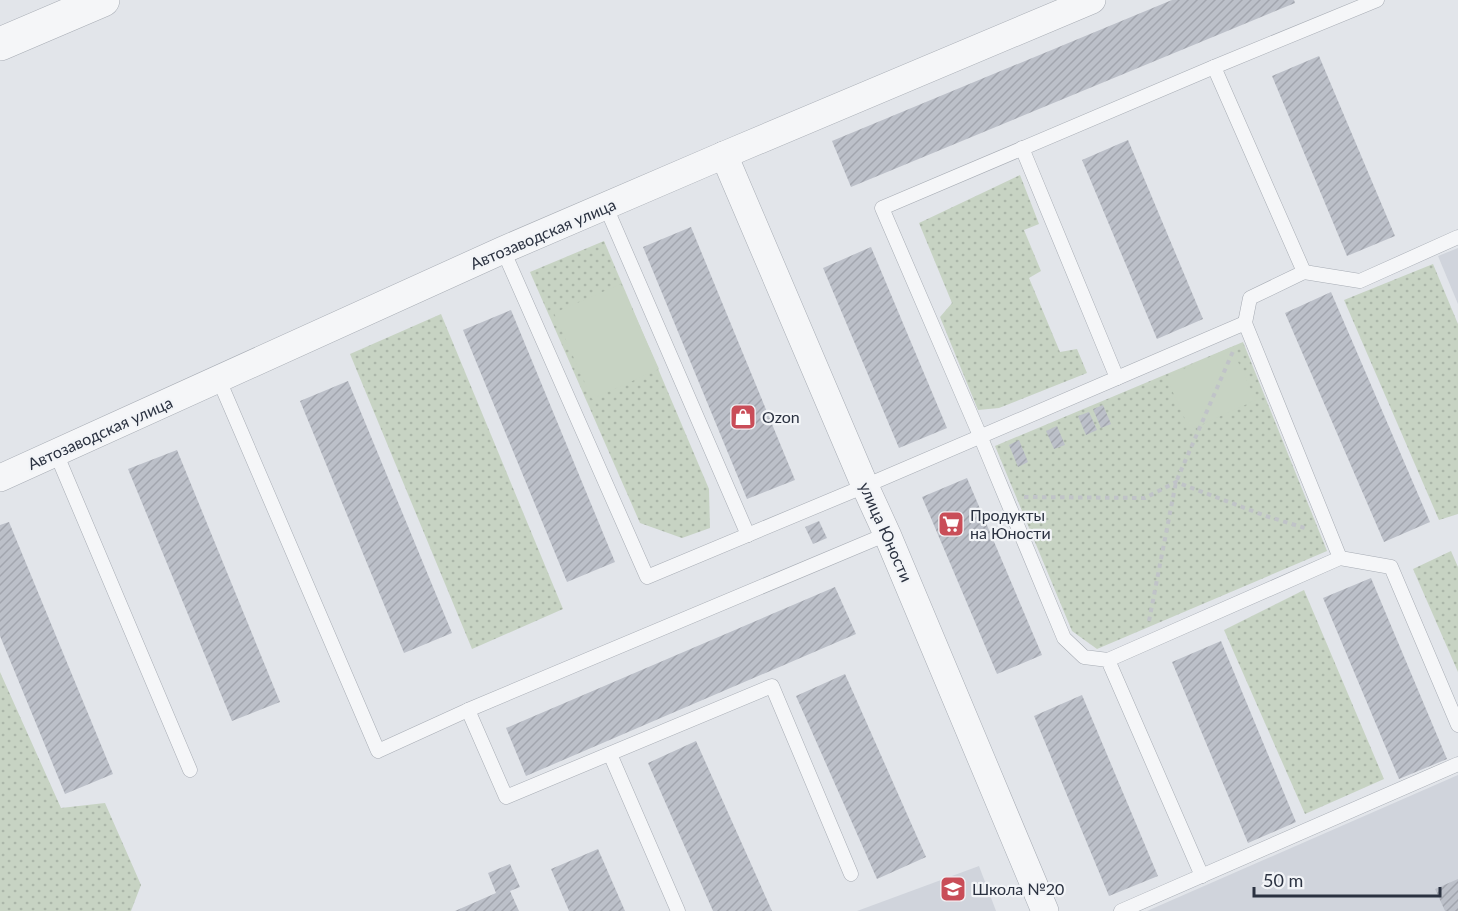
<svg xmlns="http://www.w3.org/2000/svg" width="1458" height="911" font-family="Lato,sans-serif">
<defs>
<pattern id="grass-dots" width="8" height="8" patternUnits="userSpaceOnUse" patternTransform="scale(1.5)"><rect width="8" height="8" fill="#c7d3c3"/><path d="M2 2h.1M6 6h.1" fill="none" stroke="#abb6a9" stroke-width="1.8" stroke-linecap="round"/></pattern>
<pattern id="building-hatch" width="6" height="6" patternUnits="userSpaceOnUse" patternTransform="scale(1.5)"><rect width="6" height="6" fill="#bcc0c9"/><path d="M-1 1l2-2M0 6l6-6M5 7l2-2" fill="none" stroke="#a2a5ae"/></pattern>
</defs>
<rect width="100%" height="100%" fill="#e2e5ea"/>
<!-- built -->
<g fill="#d0d4dc">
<path d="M1458,248v56l-20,-48z"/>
<path d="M1458,775v136h-311z"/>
<path d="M979,866l17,45h-139z"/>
</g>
<!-- grass -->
<g fill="url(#grass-dots)">
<path d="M1020,175l19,49 -15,6 17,41 -12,7 31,74 17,-3 10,24 -88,35 -21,2 -38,-93 12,-14 -33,-80z"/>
<path d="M604,241l105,248 1,39 -28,10 -42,-15 -110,-251z"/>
<path d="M1433,264l25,60v190l-19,6 -95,-220z"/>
<path d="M441,314l122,295 -91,40 -122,-295z"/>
<path d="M1243,342l84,209 -230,98 -25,-18 -77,-185z"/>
<path d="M1451,551l7,16v105l-45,-103z"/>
<path d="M1304,590l80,189 -79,35 -81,-184z"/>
<path d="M0,672l61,136 44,-5 36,82 -10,26h-131z"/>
</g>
<!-- park -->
<g fill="#c7d3c3">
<path d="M621,284l38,85 -67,30 -38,-86z"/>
<path d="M1231,347l25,53 -66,30 -24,-53z"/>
</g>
<!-- building -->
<g fill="url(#building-hatch)">
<path d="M1172,0h122l1,3 -444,184 -19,-46z"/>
<path d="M1319,56l76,180 -48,20 -75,-180z"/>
<path d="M1128,140l75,179 -46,20 -75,-179z"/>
<path d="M691,227l104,253 -48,19 -104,-252z"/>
<path d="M871,247l76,181 -48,20 -76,-180z"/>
<path d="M1331,292l99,230 -46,20 -99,-229z"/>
<path d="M511,310l104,252 -48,20 -104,-252z"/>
<path d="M348,381l104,252 -48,20 -104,-252z"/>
<path d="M1103,405l8,19 -10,4 -8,-19z"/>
<path d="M1089,412l8,18 -11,5 -8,-19z"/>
<path d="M1057,426l8,19 -11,4 -8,-18z"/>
<path d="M1019,440l9,22 -10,5 -9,-22z"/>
<path d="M177,450l103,252 -48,19 -104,-252z"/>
<path d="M967,478l75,177 -45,19 -75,-177z"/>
<path d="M819,521l8,17 -14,6 -8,-17z"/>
<path d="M9,522l104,252 -48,20 -65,-158v-111z"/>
<path d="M1371,578l76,181 -48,20 -76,-181z"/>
<path d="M835,587l21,47 -330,142 -20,-48z"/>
<path d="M1221,641l75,181 -48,21 -76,-181z"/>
<path d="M845,674l81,183 -49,22 -81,-183z"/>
<path d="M1082,695l76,181 -49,20 -75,-180z"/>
<path d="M696,741l76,170h-59l-65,-148z"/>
<path d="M598,849l27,62h-56l-18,-42z"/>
<path d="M510,864l10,23 -10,4 9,20h-64l41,-18 -8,-20z"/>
<path d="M1458,879v32h-13l-10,-22z"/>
</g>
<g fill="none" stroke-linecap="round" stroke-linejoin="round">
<!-- service casing -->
<g stroke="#a7acb4" stroke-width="15">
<g id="service">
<path d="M1214,67l90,205 -54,26 -5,25"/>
<path d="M606,207l142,328"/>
<path d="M503,250l144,327 218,-91 252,-108 -95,-230"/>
<path d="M1304,272l56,9 98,-44"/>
<path d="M1117,378l128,-55 95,235"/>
<path d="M219,380l159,371 90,-41"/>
<path d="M56,453l134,317"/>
<path d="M1108,660l232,-102 51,9 67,158"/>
<path d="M610,754l68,157"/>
<path d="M851,874l-79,-188 -266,111 -38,-87 419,-176"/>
<path d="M1202,876l-94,-216 -24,-3 -20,-19 -83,-200 -99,-230 332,-141 163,-67"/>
<path d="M1121,911l337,-147"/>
</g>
</g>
<!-- minor casing -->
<g stroke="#a7acb4" stroke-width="28">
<g id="minor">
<path d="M724,155l141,331 22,48 158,377"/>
<path d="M0,478l503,-228 221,-95 368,-155"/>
</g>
</g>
<!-- tertiary casing -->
<g stroke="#a7acb4" stroke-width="34">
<path id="tertiary" d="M0,44l103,-44"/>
</g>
<!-- path -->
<g stroke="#c0c3c8" stroke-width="4" stroke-dasharray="4.5 4.5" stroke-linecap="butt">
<path d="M1024,497l121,1 31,-16 90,34 42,13"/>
<path d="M1149,621l27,-139 58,-133"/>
</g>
<!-- service -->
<use href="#service" stroke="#f5f6f8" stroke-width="14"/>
<!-- minor -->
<use href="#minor" stroke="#f5f6f8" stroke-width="27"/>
<!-- tertiary -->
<use href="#tertiary" stroke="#f5f6f8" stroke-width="33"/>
</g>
<!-- icons -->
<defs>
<g id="shop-square" transform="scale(1.35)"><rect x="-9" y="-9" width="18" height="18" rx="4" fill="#c94d58" stroke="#f2f4f7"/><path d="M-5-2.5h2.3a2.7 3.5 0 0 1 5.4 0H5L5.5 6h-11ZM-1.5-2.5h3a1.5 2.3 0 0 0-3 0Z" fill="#fff"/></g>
<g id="supermarket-square" transform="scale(1.35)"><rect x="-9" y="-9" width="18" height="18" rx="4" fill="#c94d58" stroke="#f2f4f7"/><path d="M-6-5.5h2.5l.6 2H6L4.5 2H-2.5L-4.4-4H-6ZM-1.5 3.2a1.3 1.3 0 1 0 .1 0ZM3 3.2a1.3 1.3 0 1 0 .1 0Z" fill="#fff"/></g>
<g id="school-square" transform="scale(1.35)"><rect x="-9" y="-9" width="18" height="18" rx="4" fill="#c94d58" stroke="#f2f4f7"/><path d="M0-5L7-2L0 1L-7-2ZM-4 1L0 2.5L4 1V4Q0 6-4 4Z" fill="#fff"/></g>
</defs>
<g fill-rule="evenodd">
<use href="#shop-square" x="743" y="417"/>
<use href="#supermarket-square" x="951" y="524"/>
<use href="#school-square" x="953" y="889"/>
</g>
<g text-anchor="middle" stroke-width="4.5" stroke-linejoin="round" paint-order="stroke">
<!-- street labels -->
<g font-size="16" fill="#2b3241" stroke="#f2f4f7">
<text transform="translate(543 234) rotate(-23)" y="6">Автозаводская улица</text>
<text transform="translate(100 433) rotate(-24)" y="6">Автозаводская улица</text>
<text transform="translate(886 532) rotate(66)" y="6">улица Юности</text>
</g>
<!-- poi labels -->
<g font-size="16" fill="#2b3241" stroke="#f2f4f7" text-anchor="start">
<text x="762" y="423">Ozon</text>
<text x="970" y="521">Продукты<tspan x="970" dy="18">на Юности</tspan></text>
<text x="972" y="895">Школа №20</text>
</g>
</g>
<!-- scale -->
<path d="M1254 887v9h186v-9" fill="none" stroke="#2b3241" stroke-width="3"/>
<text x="1263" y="887" font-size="18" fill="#2b3241" stroke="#f2f4f7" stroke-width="4.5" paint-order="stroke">50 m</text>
</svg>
